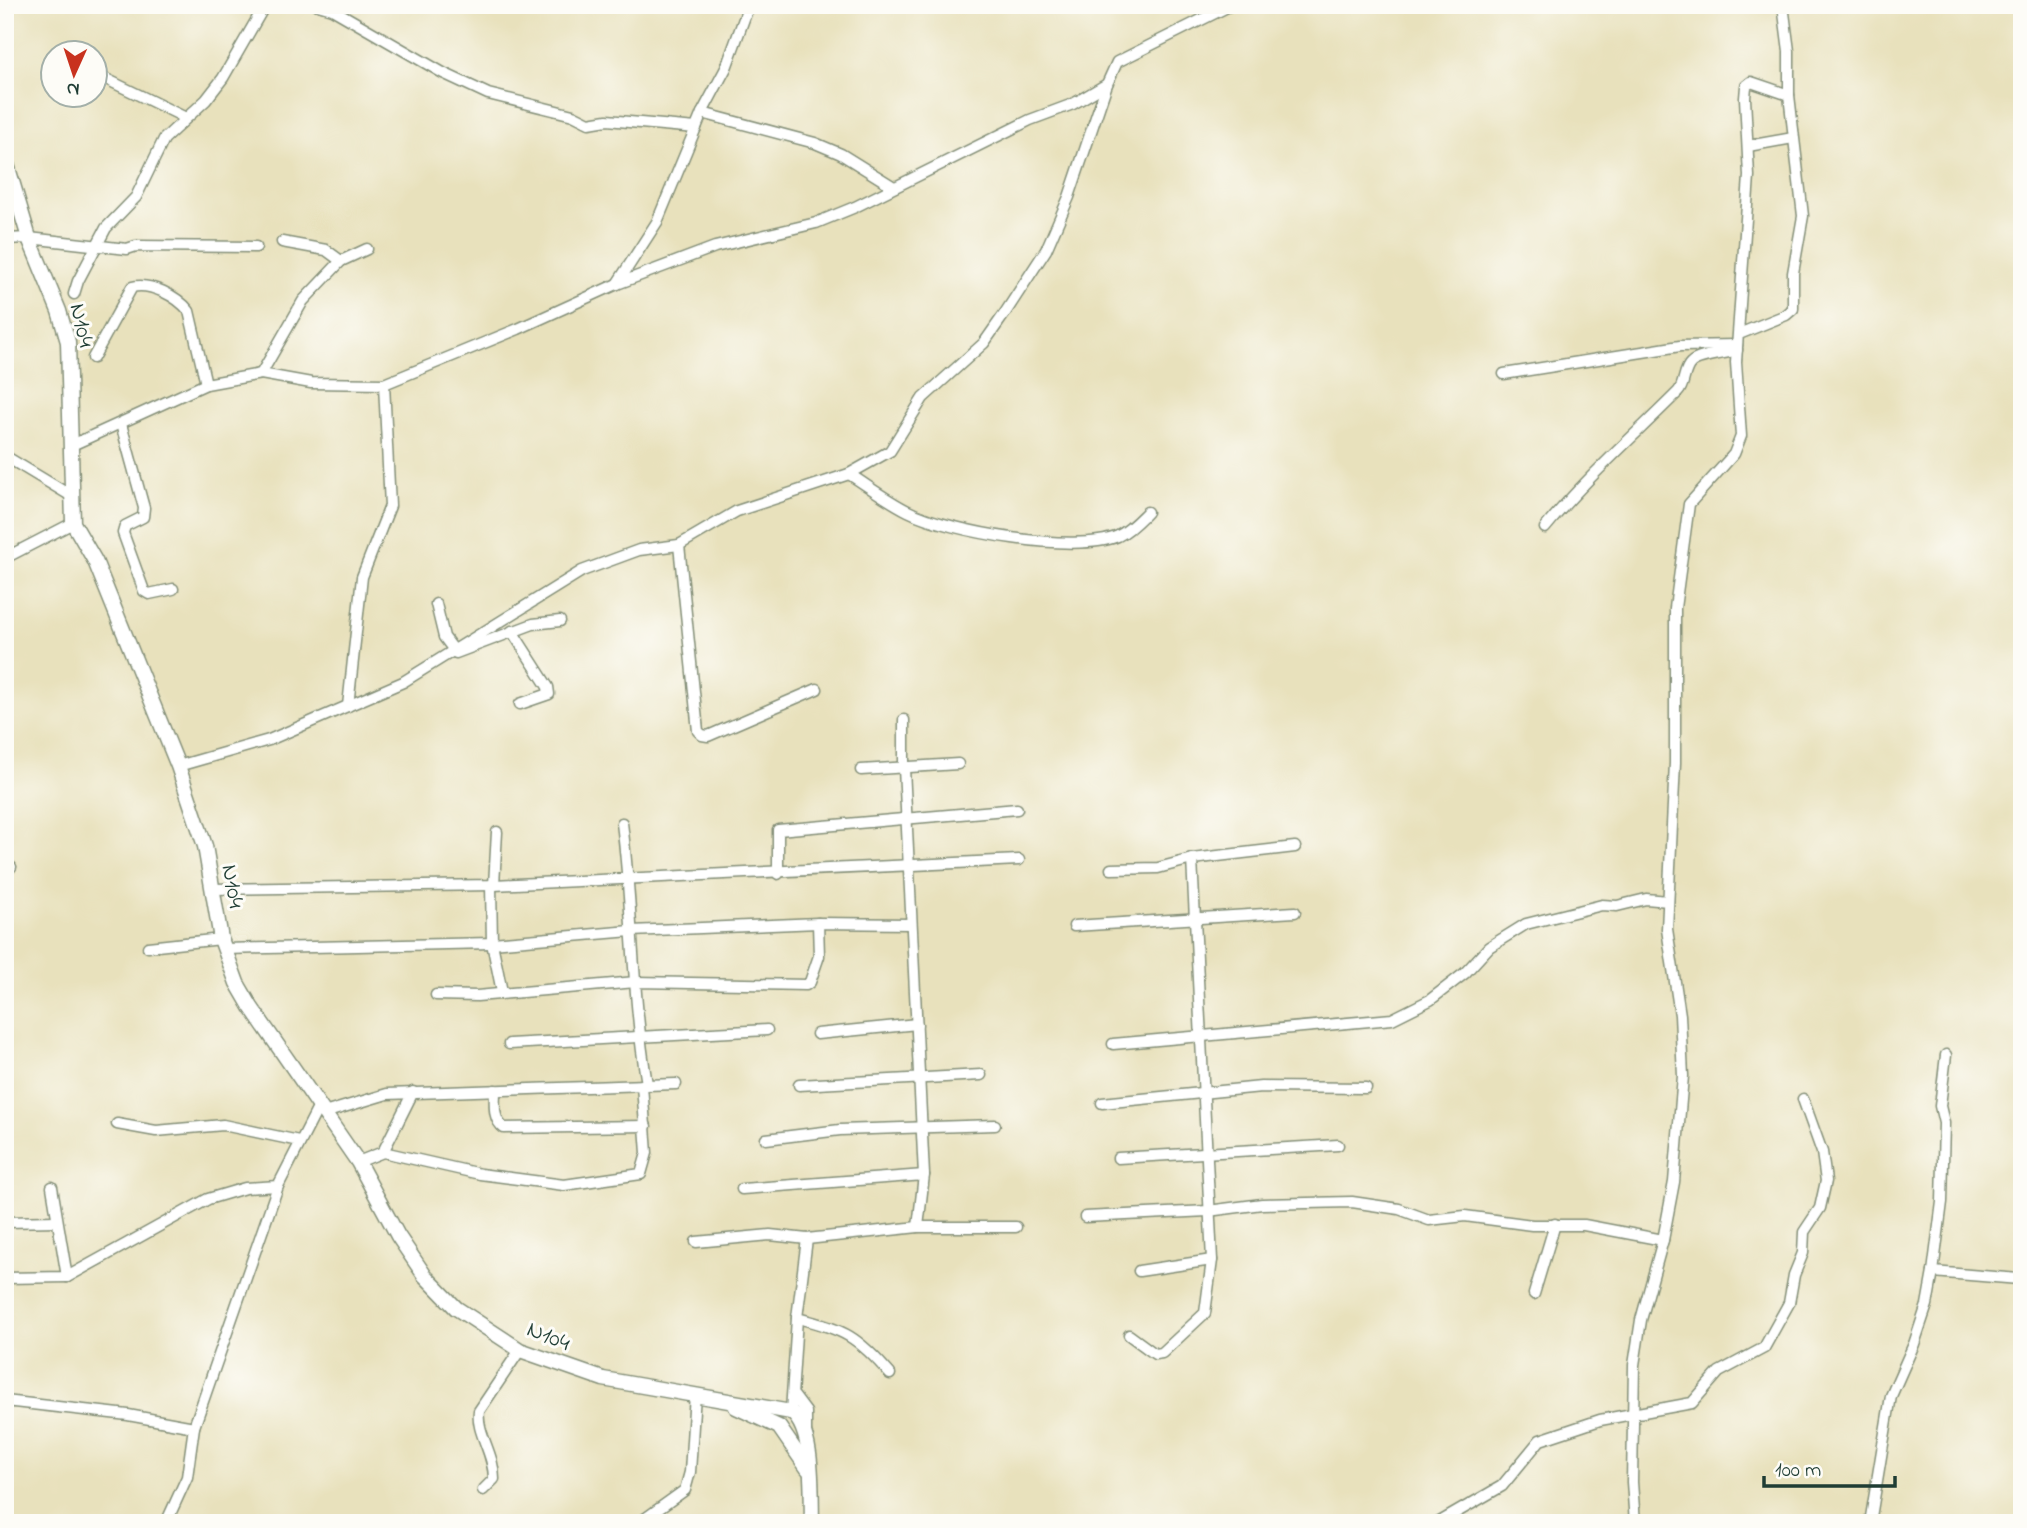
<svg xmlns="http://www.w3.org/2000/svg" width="2027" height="1528" font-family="'Indie Flower',sans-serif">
<rect width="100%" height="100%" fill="#fdfcf7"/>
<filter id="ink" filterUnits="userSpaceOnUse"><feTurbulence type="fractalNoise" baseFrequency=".0143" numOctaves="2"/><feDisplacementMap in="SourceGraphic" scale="14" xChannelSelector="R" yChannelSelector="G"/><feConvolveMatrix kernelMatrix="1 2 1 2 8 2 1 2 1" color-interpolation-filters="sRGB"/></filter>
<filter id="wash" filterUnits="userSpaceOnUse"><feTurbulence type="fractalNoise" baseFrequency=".00686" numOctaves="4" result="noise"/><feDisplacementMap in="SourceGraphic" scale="28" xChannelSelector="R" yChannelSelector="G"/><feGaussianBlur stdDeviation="1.57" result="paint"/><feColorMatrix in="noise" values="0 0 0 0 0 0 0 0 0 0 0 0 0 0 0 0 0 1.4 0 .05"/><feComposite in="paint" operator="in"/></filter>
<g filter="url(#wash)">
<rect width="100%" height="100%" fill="#e8e1bc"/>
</g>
<g filter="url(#ink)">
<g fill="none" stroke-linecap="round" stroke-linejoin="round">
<!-- street casing -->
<g stroke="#848f78" stroke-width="13">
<g id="street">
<path d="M318,5l14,4 111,64 45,21 85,21 16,8 18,-3 89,8"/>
<path d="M1783,5l6,46v44"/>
<path d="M100,76l86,42"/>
<path d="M702,113l113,30 26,11 53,33"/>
<path d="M1748,146l45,-8"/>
<path d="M5,239l24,-1 98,11 9,-3 120,1"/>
<path d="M282,242l44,8 15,11"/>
<path d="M617,284l40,-62 45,-109 24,-45 23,-63"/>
<path d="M74,294l4,-13 28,-53 30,-31 28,-58 42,-39 17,-22 42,-73"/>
<path d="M93,358l39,-71c18,-5 45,9 57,24l17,73"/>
<path d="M261,374l42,-73 38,-40 26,-12"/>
<path d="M1504,374l176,-28 57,-1"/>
<path d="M121,424l23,84 -1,9 -18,9 -2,7 21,58 5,3 24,-5"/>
<path d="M72,445l134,-61 55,-10 50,9 73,1 134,-55 99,-45 98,-37 101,-24 39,-16 175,-87 43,-16 34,-20 10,-22 114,-57"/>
<path d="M5,456l68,41"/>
<path d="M849,474l41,-23 33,-53 61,-55 21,-30 41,-63 23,-53 38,-113"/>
<path d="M1545,528c40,-49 88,-91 133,-136 7,-7 5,-22 13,-29 8,-8 34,-9 46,-13"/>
<path d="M679,545l19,186 4,4 6,1 109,-47"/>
<path d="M5,558l68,-35"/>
<path d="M436,604l8,33 12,16 77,-29 27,-3"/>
<path d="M512,631l36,56 1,7 -29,10"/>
<path d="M348,706l14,-129 28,-71 -6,-122"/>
<path d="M904,720v48l20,407 -6,52"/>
<path d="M178,766l91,-26 134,-58 179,-111 57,-21 40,-5 58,-34 112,-37c19,12 39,27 59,37 41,21 168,43 210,25 12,-6 20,-15 29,-24"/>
<path d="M861,770l97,-6"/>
<path d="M622,823c11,87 10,174 25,261"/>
<path d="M5,866l6,1"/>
<path d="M1111,869l47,-1 34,-9"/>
<path d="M778,874v-44l239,-21"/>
<path d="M491,885l1,58 10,49"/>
<path d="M494,885l3,-53"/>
<path d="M211,889l283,-4 525,-25"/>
<path d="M1074,926l221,-14"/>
<path d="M148,947l73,-8"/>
<path d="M224,949l268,-6 139,-12 187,-8 93,1"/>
<path d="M436,995l41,1 159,-14 170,3 4,-3 9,-26 -1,-33"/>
<path d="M817,1034l100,-10"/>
<path d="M509,1044l258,-14"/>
<path d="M1113,1044l279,-25 38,-19 35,-27 24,-26 37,-23 76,-19 15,1 29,-7 22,2"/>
<path d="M799,1085l182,-10"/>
<path d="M495,1090c0,13 -3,29 9,38l142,-2"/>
<path d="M1102,1103l159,-16 105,1"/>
<path d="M324,1113l63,-19 289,-10"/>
<path d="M117,1124l39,7 67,-6 76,16"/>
<path d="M766,1139l74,-9 155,-5"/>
<path d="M383,1152l30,-60"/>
<path d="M1118,1158l220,-13"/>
<path d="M358,1162l25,-10 97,22 84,11 77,-11 6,-21 -5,-68"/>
<path d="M52,1187l15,90"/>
<path d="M742,1189l182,-14"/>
<path d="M1085,1217l123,-6 54,-7 90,-2 47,7 30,11 36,-4 67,9h52l79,15"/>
<path d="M5,1222l52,-1"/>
<path d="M696,1242l74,-7 37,4 111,-12h98"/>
<path d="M1139,1271l73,-11"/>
<path d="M1933,1272l86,7"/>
<path d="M5,1278l62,-1 141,-78 37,-11 33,-2"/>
<path d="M1534,1294l21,-70"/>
<path d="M797,1318c47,11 61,19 93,56"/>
<path d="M1129,1335l26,19 7,-1 43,-40 7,-53 -20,-401 103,-12"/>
<path d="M794,1396l12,16v19"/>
<path d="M5,1401l123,14 66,12 -7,50 -21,46"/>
<path d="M791,1412l6,-94 10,-79"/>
<path d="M194,1427l84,-241 41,-80"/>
<path d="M483,1490l11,-11c0,-27 -18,-46 -15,-68l41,-61"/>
<path d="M639,1523l46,-33 5,-18 5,-78"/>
<path d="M1438,1523l64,-37 38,-46 60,-20 92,-17 27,-31 45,-24 25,-45 5,-28 9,-22 1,-21 16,-24 6,-27 -4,-29 -19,-53"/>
<path d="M1635,1523l-3,-41 2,-117 7,-45 22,-80 11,-58 9,-106 -3,-61 -13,-86 8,-166v-155l14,-104 45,-50 7,-18 -5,-74 13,-186 -4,-78 1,-12 5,-4 38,13 14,121 -10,57v36l-7,6 -47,19"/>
<path d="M1870,1523l21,-127 23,-52 13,-39 6,-33 9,-70 2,-79 -4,-17 6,-51"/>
</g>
</g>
<!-- secondary casing -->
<g stroke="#848f78" stroke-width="17">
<g id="secondary">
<path d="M5,158l24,80 30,73 9,31 5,181 22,38 83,205 27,80 16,93 16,44 14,24 107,155 40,74 27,40 31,32 64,42 83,29 188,33c24,18 20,82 21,111"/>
<path d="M736,1407l43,20 29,42"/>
</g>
</g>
<!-- street -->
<use href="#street" stroke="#fff" stroke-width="10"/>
<!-- secondary -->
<use href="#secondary" stroke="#fff" stroke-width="14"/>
</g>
</g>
<g text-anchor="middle" stroke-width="6" stroke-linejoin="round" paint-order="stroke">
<!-- street labels -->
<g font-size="24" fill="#1f3d34" stroke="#fdfcf7">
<text transform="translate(83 325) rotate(77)" y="8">N104</text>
<text transform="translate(234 886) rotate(80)" y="8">N104</text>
<text transform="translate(549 1335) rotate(22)" y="8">N104</text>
</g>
</g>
<!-- margin -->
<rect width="2027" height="1528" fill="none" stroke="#fdfcf7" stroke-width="28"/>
<!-- north arrow -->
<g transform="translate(74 74) rotate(183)"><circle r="33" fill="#fdfcf7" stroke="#a4b0a9" stroke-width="2"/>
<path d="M0-5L12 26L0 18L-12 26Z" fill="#c8321e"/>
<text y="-10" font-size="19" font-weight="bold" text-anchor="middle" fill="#1f3d34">N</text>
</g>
<!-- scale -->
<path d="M1764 1476v10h131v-10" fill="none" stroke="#1f3d34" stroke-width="3.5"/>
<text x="1775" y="1476" font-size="21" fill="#1f3d34" stroke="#fdfcf7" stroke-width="5" paint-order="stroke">100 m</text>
</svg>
